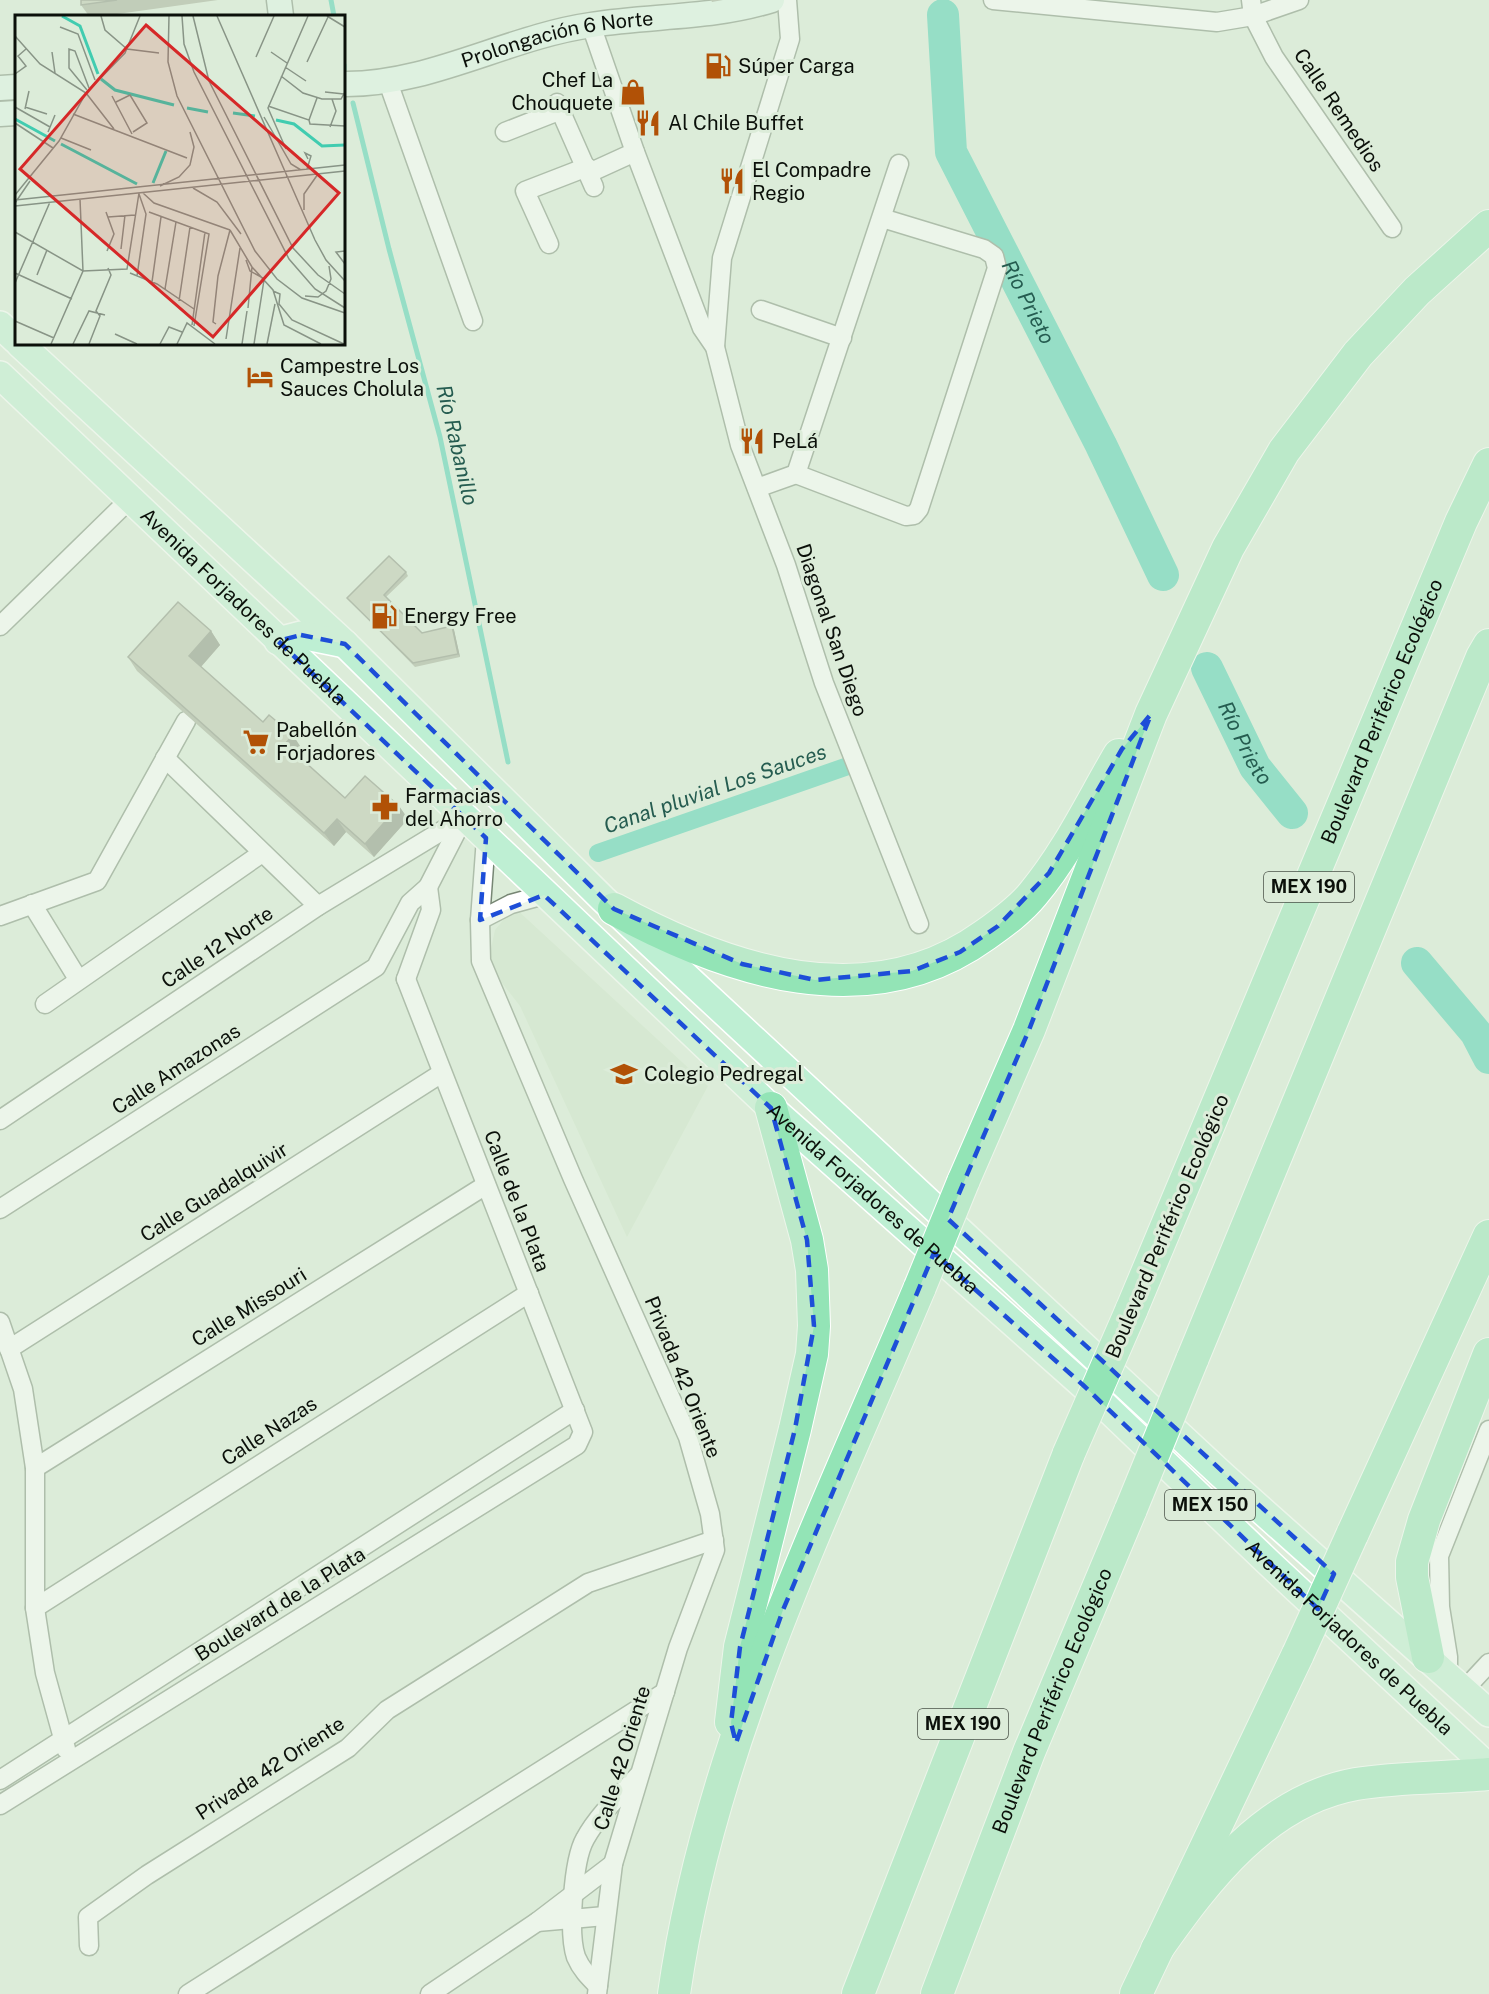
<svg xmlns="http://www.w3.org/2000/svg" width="1489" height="1994" font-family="'Public Sans',sans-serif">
<rect width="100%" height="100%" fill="#dcecd9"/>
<!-- built -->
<path fill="#cee3c9" d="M514,907l194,179 -81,151 -107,-231 -28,-36 -3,-12 6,-28z"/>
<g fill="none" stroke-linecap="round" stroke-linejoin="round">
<!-- stream -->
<g stroke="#41ccb0" stroke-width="5">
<path d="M331,0l3,16"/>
<path d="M344,65v5"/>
<path d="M353,103l36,146 51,188 68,325"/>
</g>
<!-- canal -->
<path stroke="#41ccb0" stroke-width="18" d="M598,853l250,-87"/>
<!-- river -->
<g stroke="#41ccb0" stroke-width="32">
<path id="s1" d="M943,15l8,137 150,293 62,130"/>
<path id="s2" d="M1207,668l48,99 37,46"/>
<path d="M1417,963l59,70 13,25"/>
</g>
<!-- street casing -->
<g stroke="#778674" stroke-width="21">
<g id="street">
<path d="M993,0l224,22 36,-6 46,-16"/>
<path d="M1251,0l2,16 21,41 118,171"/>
<path d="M591,25l44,127 67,176 13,19 25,98 46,120 38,118 95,241"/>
<path d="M388,82l85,239"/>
<path d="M557,103l37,84"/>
<path d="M505,132l56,-22"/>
<path d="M589,173l46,-21"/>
<path d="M549,244l-24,-53 62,-24"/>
<path d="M761,310l81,28"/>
<path d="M715,347l7,-89 68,-219 -3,-39"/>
<path d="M796,474l110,42 8,-1 5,-6 78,-241 -3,-12 -10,-7 -102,-31"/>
<path d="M757,488l39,-14 103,-310"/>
<path d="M0,626l131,-128"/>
<path d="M165,758l153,148"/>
<path d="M486,838l-6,82 1,41 92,218 115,258 22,77 5,36 -37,98 -65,216 -16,130"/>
<path d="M32,904l46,75"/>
<path d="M0,916l97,-35 89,-160"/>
<path d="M480,920l31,-16 33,-9"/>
<path d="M406,979l25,-69 -3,-23"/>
<path d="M45,1004l217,-151"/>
<path d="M0,1120l318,-214 145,-88"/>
<path d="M0,1209l376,-242 34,-64 18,-16 36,-70"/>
<path d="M0,1322l23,67 12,79v140l10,65 21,76"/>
<path d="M9,1349l433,-276"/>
<path d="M35,1468l451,-283"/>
<path d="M35,1608l494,-315"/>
<path d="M1448,1676v-19l-8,-50 -1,-51 50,-126"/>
<path d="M1463,1691l26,-28"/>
<path d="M0,1780l575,-370"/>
<path d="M0,1805l577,-360 6,-13 -177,-453"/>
<path d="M537,1922l68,-6"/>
<path d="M89,1946l-1,-29 59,-42 201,-127 39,-38 201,-127 126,-43"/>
<path d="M598,1986c-9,-9 -17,-17 -22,-29 -8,-23 -3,-97 9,-118 13,-24 34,-43 53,-63"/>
<path d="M188,1994l477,-302"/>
<path d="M430,1994l107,-72 76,-58"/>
</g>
</g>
<!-- secondary casing -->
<g stroke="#778674" stroke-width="27">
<g id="secondary">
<path d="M279,0l2,16"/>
<path id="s3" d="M344,84c85,1 164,-47 247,-59 62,-10 120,-6 181,-25"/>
<path d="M0,88l16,-1"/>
<path d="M0,114l16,-1"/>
</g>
</g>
<!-- primary casing -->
<g stroke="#fff" stroke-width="30">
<g id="primary">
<path d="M0,325l16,15"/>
<path d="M20,344l325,300 258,255 92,86 527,490 267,238"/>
<path id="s4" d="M0,375l771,733 312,277 186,178 220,205"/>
<path d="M278,641l23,-6 44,9"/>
</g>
</g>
<!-- highway casing -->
<g stroke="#fff" stroke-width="34">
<g id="highway">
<path d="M614,909c114,62 255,110 371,26 17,-12 35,-25 48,-41 35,-42 59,-93 86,-139"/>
<path d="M963,1182l66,-152 122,-316 77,-166 56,-97 74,-97 59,-63 72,-65"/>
<path id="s5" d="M1131,1311l330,-789 28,-58"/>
<path d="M1192,1360l290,-703 7,-12"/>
<path d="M1352,1535l137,-299"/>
<path d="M1428,1657l-16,-80v-15l12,-42 65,-166"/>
<path d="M731,1722l9,-75 55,-218 17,-75 2,-28 -2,-56 -5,-30 -36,-132"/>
<path d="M1157,1949c50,-71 109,-149 199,-165 44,-7 89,-6 133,-10"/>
<path d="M674,1994c35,-248 150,-478 246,-707"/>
<path d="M858,1994l211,-541"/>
<path id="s6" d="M937,1994l92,-242 102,-243"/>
<path d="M1136,1994l162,-340"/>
</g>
</g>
<!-- street -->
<use href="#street" stroke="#fff" stroke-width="18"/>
<!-- secondary -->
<use href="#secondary" stroke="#dff7e9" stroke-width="24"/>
<!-- primary -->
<use href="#primary" stroke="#beefd3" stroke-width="27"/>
<!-- highway -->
<use href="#highway" stroke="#93e4b6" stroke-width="32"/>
<!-- highway-bridge casing -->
<g stroke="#fff" stroke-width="34" stroke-linecap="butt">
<g id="highway-bridge">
<path d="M920,1287l43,-105"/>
<path d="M1069,1453l62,-142"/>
<path d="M1131,1509l61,-149"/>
<path d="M1298,1654l54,-119"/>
</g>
</g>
<!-- highway-bridge -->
<use href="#highway-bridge" stroke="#93e4b6" stroke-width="32"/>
</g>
<!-- wall -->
<g fill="#a0a693">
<path d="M81,0h137l-115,16h-14l-8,-11z"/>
<path d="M711,0h12l-11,2z"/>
<path d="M406,572l2,4 -22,21 36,36 30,-7 2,4 6,27 -45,10 -68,-69z"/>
<path d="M211,631l9,14 -19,22 62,55 39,27 -5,6 48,43 54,8 9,13 -34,38 -28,-25 -12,14 -197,-175 -9,-14z"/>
</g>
<!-- shaded-wall -->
<g fill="#828778">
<path d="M452,626l2,4 6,27 -2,-3z"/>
<path d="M211,631l9,14 -22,25 -9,-14z"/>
<path d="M293,735l9,14 -8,9 -9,-14z"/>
<path d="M399,806l9,13 -34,38 -9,-13z"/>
<path d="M337,819l9,13 -12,14 -10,-13z"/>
</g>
<!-- building -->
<g fill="#bac1ab" stroke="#828778" stroke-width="1.5">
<path d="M81,0h36l-36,5z"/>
<path d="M389,556l17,16 -22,23 38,38 30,-7 6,28 -45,9 -66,-65z"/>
<path d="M178,602l33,29 -22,25 74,66 6,-7 24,20 -8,9 60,54 20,-22 34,30 -34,38 -28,-25 -13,14 -196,-176z"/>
</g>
<!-- marked area -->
<path d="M0 0H1489V1994H0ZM301,635l44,9 269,265 128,55 73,16 97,-9 48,-19 38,-26 51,-53 73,-124 29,-35 -122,316 -81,189 386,355 -16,35 -235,-224 -149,-132 -151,357 -47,133 -5,-20 9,-76 55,-218 19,-103 -7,-86 -36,-132 -227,-213 -64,25 6,-82 -208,-197z" fill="#dcecd9" fill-opacity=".55" fill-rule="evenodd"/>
<path fill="none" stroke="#1d4ed8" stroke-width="4.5" stroke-dasharray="12 8" stroke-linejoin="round" d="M301,635l44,9 269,265 128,55 73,16 97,-9 48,-19 38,-26 51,-53 73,-124 29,-35 -122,316 -81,189 386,355 -16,35 -235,-224 -149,-132 -151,357 -47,133 -5,-20 9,-76 55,-218 19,-103 -7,-86 -36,-132 -227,-213 -64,25 6,-82 -208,-197z"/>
<!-- icons -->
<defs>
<g id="fuel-bare" transform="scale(2.07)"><path d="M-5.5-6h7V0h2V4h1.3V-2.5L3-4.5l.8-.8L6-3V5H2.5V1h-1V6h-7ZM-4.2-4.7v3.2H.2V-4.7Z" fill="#b15106" stroke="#dcecd9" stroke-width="2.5" paint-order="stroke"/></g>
<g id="shop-bare" transform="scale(2.07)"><path d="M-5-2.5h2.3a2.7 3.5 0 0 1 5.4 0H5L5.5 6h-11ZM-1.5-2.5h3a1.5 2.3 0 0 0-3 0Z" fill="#b15106" stroke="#dcecd9" stroke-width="2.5" paint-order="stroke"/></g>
<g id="restaurant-bare" transform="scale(2.07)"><path d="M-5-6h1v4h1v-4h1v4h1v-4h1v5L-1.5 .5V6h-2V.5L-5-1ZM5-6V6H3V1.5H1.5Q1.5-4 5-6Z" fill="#b15106" stroke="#dcecd9" stroke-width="2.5" paint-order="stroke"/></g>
<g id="hotel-bare" transform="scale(2.07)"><path d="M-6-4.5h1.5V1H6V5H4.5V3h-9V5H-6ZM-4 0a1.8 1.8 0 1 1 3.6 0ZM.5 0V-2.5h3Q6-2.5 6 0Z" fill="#b15106" stroke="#dcecd9" stroke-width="2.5" paint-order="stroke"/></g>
<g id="supermarket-bare" transform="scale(2.07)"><path d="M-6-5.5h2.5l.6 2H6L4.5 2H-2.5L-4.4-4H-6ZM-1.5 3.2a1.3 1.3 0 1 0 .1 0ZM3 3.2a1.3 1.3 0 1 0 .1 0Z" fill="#b15106" stroke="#dcecd9" stroke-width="2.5" paint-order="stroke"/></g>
<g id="pharmacy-bare" transform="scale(2.07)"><path d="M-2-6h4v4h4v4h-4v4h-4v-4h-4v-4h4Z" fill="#b15106" stroke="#dcecd9" stroke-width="2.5" paint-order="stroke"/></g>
<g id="school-bare" transform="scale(2.07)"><path d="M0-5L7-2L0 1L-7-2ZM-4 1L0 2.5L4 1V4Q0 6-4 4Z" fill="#b15106" stroke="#dcecd9" stroke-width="2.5" paint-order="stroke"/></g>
</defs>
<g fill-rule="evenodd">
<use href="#fuel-bare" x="718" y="66"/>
<use href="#shop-bare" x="633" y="92"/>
<use href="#restaurant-bare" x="648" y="123"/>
<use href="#restaurant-bare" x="732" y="181"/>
<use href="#hotel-bare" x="260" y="377"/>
<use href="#restaurant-bare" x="752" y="441"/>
<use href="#fuel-bare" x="384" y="616"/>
<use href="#supermarket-bare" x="256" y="742"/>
<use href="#pharmacy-bare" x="385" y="807"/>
<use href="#school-bare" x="624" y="1074"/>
</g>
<g text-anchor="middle" stroke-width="6" stroke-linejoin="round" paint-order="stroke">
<!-- shield labels -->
<g fill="#dcecd9" stroke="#4a5248" stroke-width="1.5">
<rect x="1264" y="872" width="90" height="30" rx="4.5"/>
<rect x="1165" y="1490" width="90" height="30" rx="4.5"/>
<rect x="918" y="1709" width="90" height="30" rx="4.5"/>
</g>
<g font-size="18" font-weight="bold" fill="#0b100a">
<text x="1309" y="893">MEX 190</text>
<text x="1210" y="1511">MEX 150</text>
<text x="963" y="1730">MEX 190</text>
</g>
<!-- street labels -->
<g font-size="20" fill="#0b100a" stroke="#dcecd9">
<text dy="7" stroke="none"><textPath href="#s3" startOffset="219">Prolongación 6 Norte</textPath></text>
<text transform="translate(1339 110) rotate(56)" y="7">Calle Remedios</text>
<text dy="7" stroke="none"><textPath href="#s4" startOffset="336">Avenida Forjadores de Puebla</textPath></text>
<text transform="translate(832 630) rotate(71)" y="7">Diagonal San Diego</text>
<text dy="7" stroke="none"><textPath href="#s5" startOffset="650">Boulevard Periférico Ecológico</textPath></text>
<text transform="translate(217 947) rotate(-34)" y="7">Calle 12 Norte</text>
<text transform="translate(176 1069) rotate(-33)" y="7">Calle Amazonas</text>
<text transform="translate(214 1192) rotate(-32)" y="7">Calle Guadalquivir</text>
<text dy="7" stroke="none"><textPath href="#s4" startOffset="1200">Avenida Forjadores de Puebla</textPath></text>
<text transform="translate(517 1201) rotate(69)" y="7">Calle de la Plata</text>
<text transform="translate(1167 1226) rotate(-67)" y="7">Boulevard Periférico Ecológico</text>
<text transform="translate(249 1307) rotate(-32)" y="7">Calle Missouri</text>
<text transform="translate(683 1377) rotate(68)" y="7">Privada 42 Oriente</text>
<text transform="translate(269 1431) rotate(-33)" y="7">Calle Nazas</text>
<text transform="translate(280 1604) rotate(-32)" y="7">Boulevard de la Plata</text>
<text dy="7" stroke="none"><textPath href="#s4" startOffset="1848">Avenida Forjadores de Puebla</textPath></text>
<text dy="7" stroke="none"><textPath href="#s6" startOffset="315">Boulevard Periférico Ecológico</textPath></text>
<text transform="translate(622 1758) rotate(-73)" y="7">Calle 42 Oriente</text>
<text transform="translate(270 1768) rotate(-33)" y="7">Privada 42 Oriente</text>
</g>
<!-- poi labels -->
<g font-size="20" fill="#0b100a" stroke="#dcecd9" text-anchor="start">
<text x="738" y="73">Súper Carga</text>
<text x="613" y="87" text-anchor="end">Chef La<tspan x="613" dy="23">Chouquete</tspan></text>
<text x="668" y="130">Al Chile Buffet</text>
<text x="752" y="177">El Compadre<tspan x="752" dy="23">Regio</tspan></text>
<text x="280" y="373">Campestre Los<tspan x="280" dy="23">Sauces Cholula</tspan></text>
<text x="772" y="448">PeLá</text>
<text x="404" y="623">Energy Free</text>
<text x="276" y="737">Pabellón<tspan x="276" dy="23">Forjadores</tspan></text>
<text x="405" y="803">Farmacias<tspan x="405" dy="23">del Ahorro</tspan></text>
<text x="644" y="1081">Colegio Pedregal</text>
</g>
<!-- water labels -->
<g font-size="21" font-style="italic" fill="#255c50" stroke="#dcecd9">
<text dy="7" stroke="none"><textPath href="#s1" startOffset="306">Río Prieto</textPath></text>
<text transform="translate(457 445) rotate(77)" y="7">Río Rabanillo</text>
<text dy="7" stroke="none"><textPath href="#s2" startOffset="84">Río Prieto</textPath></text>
<text transform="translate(715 789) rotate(-19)" y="7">Canal pluvial Los Sauces</text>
</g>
</g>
<!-- overview -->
<g transform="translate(15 15)">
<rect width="330" height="330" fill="#dcecd9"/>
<path fill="none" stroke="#41ccb0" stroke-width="3" d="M47,1l18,10 18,48M86,64l14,11 59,15M172,93l21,4M218,98l22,3M0,104l40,22M261,105l18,4 28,22 23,-1M46,129l76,40M138,168l13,-32"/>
<path fill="none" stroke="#889486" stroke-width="1.5" d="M86,1l4,14 22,19 32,4M154,1l-1,46 9,34 78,155 22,28 25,19 43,15M167,1l2,28 10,28 95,187 26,30 30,19M178,1l16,65 84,167 25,27 27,19M202,1l98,224 11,20 19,21M312,1l18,11M45,12l18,7 17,46M0,21l25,28 46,29 -27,48 -44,54M37,37l3,21M256,37l16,11M241,42l18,-41M292,47l21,-45M270,52l21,14M0,59l11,-8 -8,-10 8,-7M266,61l22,17 19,6h19l4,-7M72,75l-18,-22v-19l6,2 14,37M310,77l19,2M97,81l20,38M101,87l14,-7 17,28 -14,9M253,91l41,14 1,4 35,2M0,92l35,20M10,92l22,7M10,94l4,-18M58,99l114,44M249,102l27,47 10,6M294,105l8,-22M0,108l38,25M315,112l6,-16 -4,-12M99,114l-28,-36 39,-40 15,-37M33,117l7,-17M46,123l30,12M271,134l-18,-41 40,-92M292,154l4,-13 -6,-3 3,6M145,171l19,-9 11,-12 4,-18 -4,-15M178,173l24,14 24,32M128,178l11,10 76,27M0,185l330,-35M0,188l15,-22M0,191l330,-35M289,195v-16l14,-20M91,197l8,22 -7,17M134,197l60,22 -15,92M93,202l27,-2M215,215l22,37 21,23 11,35 37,19M0,217l68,39 44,-2 12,-76M106,234l4,-34M330,236l-9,1 9,12M231,245l4,11 13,7M0,258l57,26M115,258l27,11 37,25M22,260l10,-25M122,261l9,-62 -7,-20M137,267l9,-65M0,268l35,-81M150,274l11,-67M258,276l7,3 -1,10 13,16 52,24M290,281l13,1 8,-6 5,-12 -2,-13M164,286l11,-74M233,293l4,-41M0,306l39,17M201,309l-3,-2 5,-46 12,-46M177,310l13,-93M100,319l22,10M211,324l14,-91M36,329l32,-73 -3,-72M58,329l16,-33 16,4M74,329l11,-28 -4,-5 15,-36 -3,-7M145,329l9,-17 13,5M162,329l10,-21 28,21M227,329l5,-33M239,329l10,-64M252,329l8,-40"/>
<path fill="#d62828" fill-opacity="0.15" stroke="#d62828" stroke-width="3" d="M131,10l193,168 -126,144 -193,-168z"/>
<rect width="330" height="330" fill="none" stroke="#0b100a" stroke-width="3"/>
</g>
</svg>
